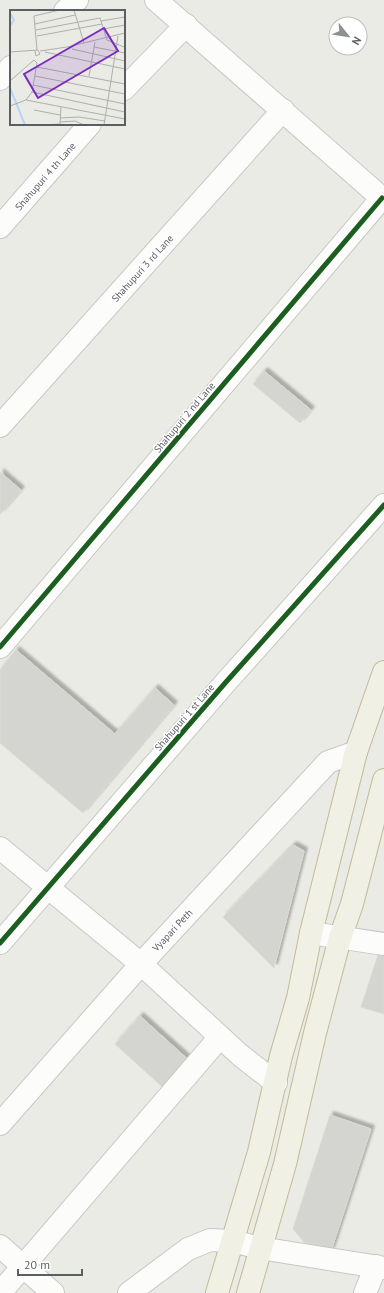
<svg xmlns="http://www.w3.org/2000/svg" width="384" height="1293" font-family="'PT Sans',sans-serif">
<defs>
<filter id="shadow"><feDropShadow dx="3.5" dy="-3.5" stdDeviation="1" flood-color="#0004"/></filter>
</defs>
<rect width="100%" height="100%" fill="#ebebe6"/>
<!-- building -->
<g fill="#d4d4d1" stroke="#dad9d5" filter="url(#shadow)">
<path d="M264,371l47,39 -11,13 -47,-39z"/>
<path d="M0,472l21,18 -21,24z"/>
<path d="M16,650l99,84 40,-46 19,17 -91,108 -83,-70v-73z"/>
<path d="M293,845l11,6 -30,117 -51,-51z"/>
<path d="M380,949l4,1v64l-23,-7z"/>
<path d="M140,1016l53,48 -26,27 -52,-47z"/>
<path d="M330,1115l41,14 -40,122 -27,-9 -11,-13z"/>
</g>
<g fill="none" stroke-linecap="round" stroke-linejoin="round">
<!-- minor casing -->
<g stroke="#c7c8c6" stroke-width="24">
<g id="minor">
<path d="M65,11l12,-11"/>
<path d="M0,79l11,-12"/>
<path d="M124,89l62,-64"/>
<path d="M0,227l90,-103"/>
<path d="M0,426l283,-316"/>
<path d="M0,647l382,-449"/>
<path d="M0,848l141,116 99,91 36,28"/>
<path d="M0,943l226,-261 158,-177"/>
<path d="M0,1124l141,-160 187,-202 28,-10"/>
<path d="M0,1293l220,-256"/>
<path d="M129,1293l59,-44 22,-9 22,1 28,7 124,20"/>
<path d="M365,1293l11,-27"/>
</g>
</g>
<!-- tertiary casing -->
<g stroke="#c7c8c6" stroke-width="24">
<g id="tertiary">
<path d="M156,0l228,200"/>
<path d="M311,933l73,11"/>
<path d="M0,1246l53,47"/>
</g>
</g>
<!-- trunk casing -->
<g stroke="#c2ba94" stroke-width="24">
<g id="trunk">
<path d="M217,1293l42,-141 22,-96 17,-58 13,-65 45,-181 28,-80"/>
<path d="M248,1293l37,-129 30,-131 25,-95 12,-34 32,-124"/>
</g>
</g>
<!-- minor -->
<use href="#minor" stroke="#fcfcfb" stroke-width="22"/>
<!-- tertiary -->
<use href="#tertiary" stroke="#fcfcfb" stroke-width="22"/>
<!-- trunk -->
<use href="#trunk" stroke="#f0f0e4" stroke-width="22"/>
<!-- cycleway casing -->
<g stroke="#fff" stroke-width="8">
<g id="cycleway">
<path d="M0,647l382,-449"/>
<path d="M0,943l226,-261 158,-177"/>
</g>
</g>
<!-- cycleway -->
<use href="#cycleway" stroke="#1b5e20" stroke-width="5"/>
</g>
<g text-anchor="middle" stroke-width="3" stroke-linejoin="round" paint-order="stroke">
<!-- street labels -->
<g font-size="10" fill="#5b5e63" stroke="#fff">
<text transform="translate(45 176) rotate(-49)" y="4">Shahupuri 4 th Lane</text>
<text transform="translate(142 268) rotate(-48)" y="4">Shahupuri 3 rd Lane</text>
<text transform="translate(184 417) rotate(-50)" y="4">Shahupuri 2 nd Lane</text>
<text transform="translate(184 717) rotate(-49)" y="4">Shahupuri 1 st Lane</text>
<text transform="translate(172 930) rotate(-47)" y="4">Vyapari Peth</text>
</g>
</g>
<!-- overview -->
<g transform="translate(10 10)">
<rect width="115" height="115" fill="#ebebe6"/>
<path fill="none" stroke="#b9d4f6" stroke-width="2" d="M0,3l4,7 -4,6M0,78l15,37"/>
<path fill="none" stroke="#adafae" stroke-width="1" d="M64,0l10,33M91,11l24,-4M25,14l40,-9M93,19l22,-4M26,20l64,-12 7,22 17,7M27,26l65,-12M84,37l31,6M62,39l53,12M27,40l-3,-34 26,-6M30,41l27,-4 58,-14M0,42l28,-2 2,4 -4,2 -1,-5M35,42l80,17M27,57l88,17M25,66l90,18M79,66l6,-34M0,71l24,-21M23,75l92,19M22,82l93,20M16,90l99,19M0,96l16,-6 6,-8 5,-29 -3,-3M24,100l26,5M50,108l19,-1 26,4M50,112l15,-1 9,4M33,115l17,-1 1,-17M94,115l14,-89"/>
<path fill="#7b2cbf" fill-opacity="0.15" stroke="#7b2cbf" stroke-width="2" d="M94,18l14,23 -80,47 -14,-24z"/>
<rect width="115" height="115" fill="none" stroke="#5b5e63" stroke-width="2"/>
</g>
<!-- north arrow -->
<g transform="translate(348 36) rotate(120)"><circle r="19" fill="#ffffff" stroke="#bdbfc1"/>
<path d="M0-3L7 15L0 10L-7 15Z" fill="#8d8f91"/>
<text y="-6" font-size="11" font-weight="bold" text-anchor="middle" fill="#5b5e63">N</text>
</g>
<!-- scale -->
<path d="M18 1269v6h64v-6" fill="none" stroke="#5b5e63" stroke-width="2"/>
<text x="24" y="1269" font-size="12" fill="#5b5e63" stroke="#ffffff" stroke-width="3" paint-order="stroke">20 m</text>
</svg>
